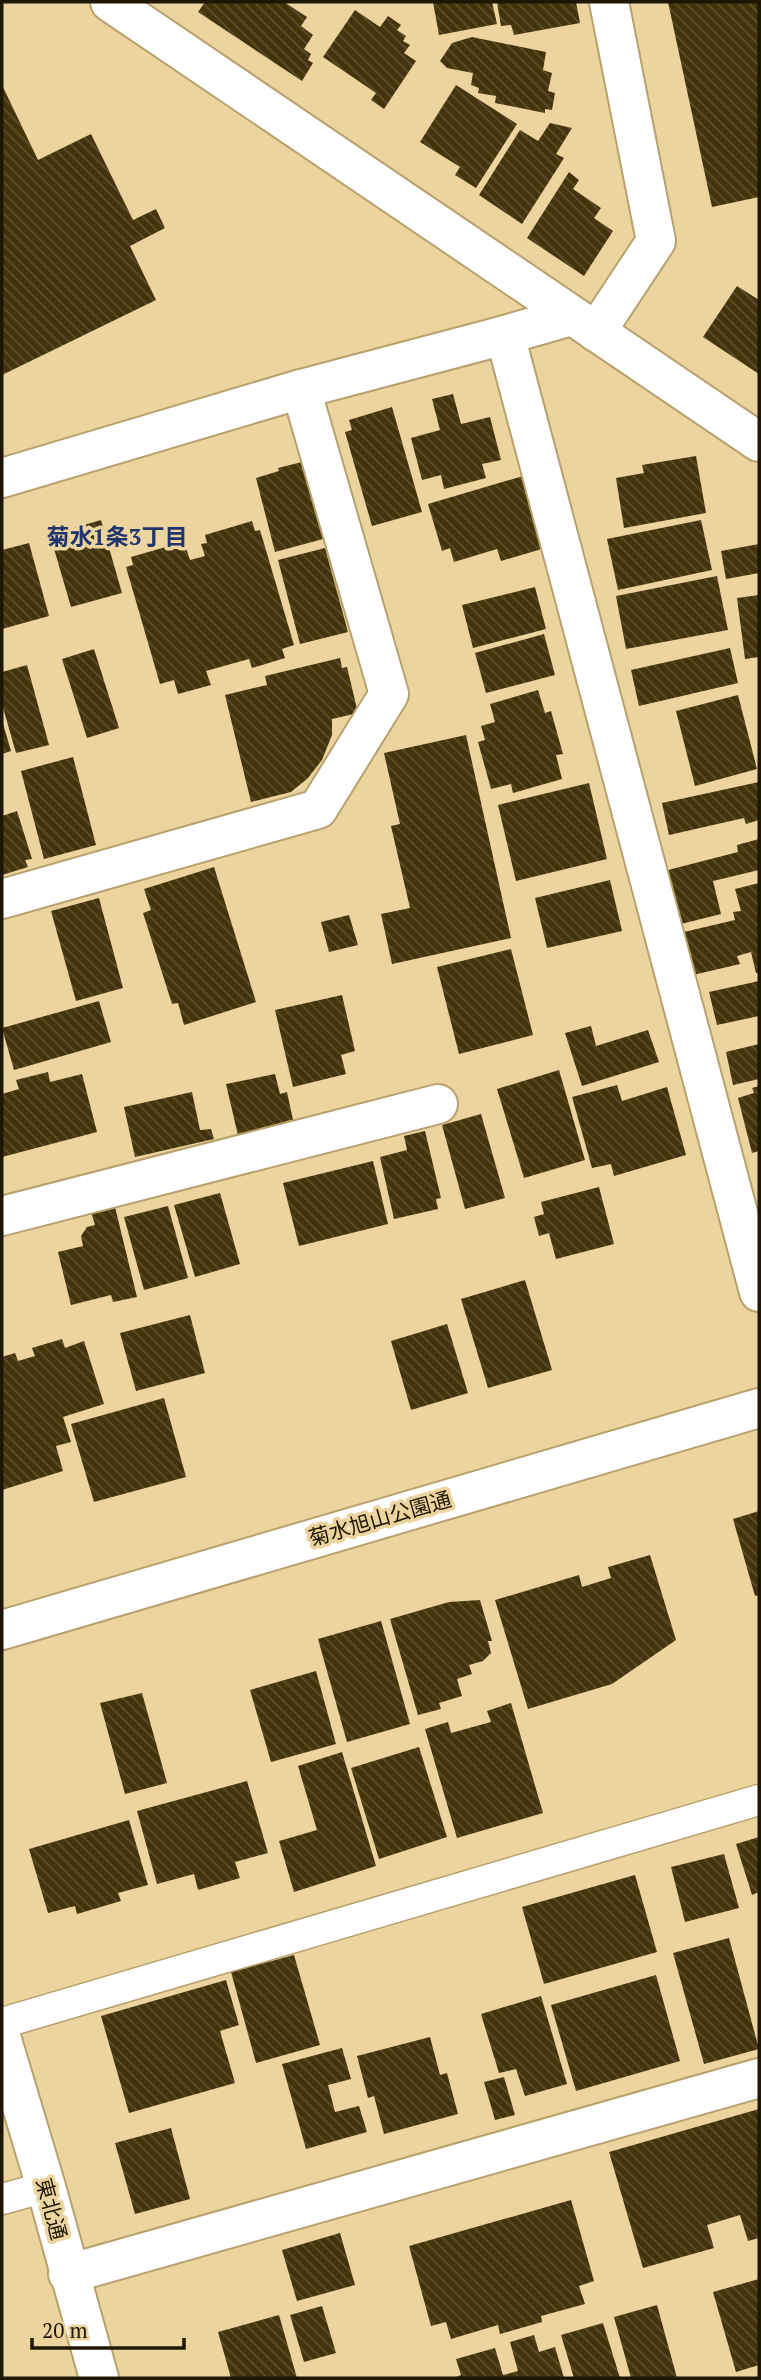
<svg xmlns="http://www.w3.org/2000/svg" width="761" height="2380" font-family="'PT Serif','Noto Sans JP',serif">
<defs>
<pattern id="building-back-hatch" width="6" height="6" patternUnits="userSpaceOnUse" patternTransform="scale(1.75)"><rect width="6" height="6" fill="#44340c"/><path d="M-1 5l2 2M0 0l6 6M5-1l2 2" fill="none" stroke="#5c4f2d"/></pattern>
</defs>
<rect width="100%" height="100%" fill="#ecd49f"/>
<!-- building -->
<g fill="url(#building-back-hatch)">
<path d="M205,2h79l23,15 -6,9 12,9 -9,14 7,5 -3,6 5,3 -11,18 -104,-69z"/>
<path d="M433,2h59l5,22 -58,11z"/>
<path d="M497,2h79l4,21 -66,12 -3,-10 -10,1z"/>
<path d="M668,2h91v195l-47,10z"/>
<path d="M355,10l25,17 8,-11 13,9 -4,5 9,6 -3,5 7,4 -6,8 12,8 -32,48 -13,-9 5,-7 -53,-36z"/>
<path d="M472,37l74,15 -3,18 9,3 -4,18 7,2 -3,17 -7,-1v4l-50,-10 1,-7 -18,-3 1,-5 -8,-3 2,-12 -26,-5 -7,-7 12,-18z"/>
<path d="M2,85l36,75 53,-26 42,86 23,-11 9,19 -35,18 26,54 -154,75z"/>
<path d="M456,85l61,39 -41,64 -21,-13 5,-8 -40,-25z"/>
<path d="M550,123l22,5 -16,26 8,4 -42,66 -43,-29 41,-65 18,11z"/>
<path d="M569,172l10,8 -6,9 28,19 -7,10 19,13 -29,45 -57,-38z"/>
<path d="M737,286l22,14v74l-56,-37z"/>
<path d="M453,394l8,30 29,-7 11,43 -19,4 4,14 -42,11 -3,-14 -19,5 -11,-42 29,-8 -8,-31z"/>
<path d="M392,407l30,105 -50,14 -27,-94 7,-2 -3,-10z"/>
<path d="M696,456l10,57 -82,15 -8,-50 28,-5 -2,-8z"/>
<path d="M302,462l21,77 -48,13 -19,-74 23,-7 -1,-3z"/>
<path d="M523,476l22,72 -44,13 -4,-12 -43,13 -4,-14 -8,3 -14,-47z"/>
<path d="M101,520l21,73 -51,14 -21,-72z"/>
<path d="M701,520l11,50 -94,20 -11,-51z"/>
<path d="M252,521l3,10 5,-1 34,115 -12,4 3,9 -33,10 -3,-9 -43,12 5,14 -33,9 -4,-14 -14,4 -34,-117 7,-2 -2,-8 45,-13 2,6 8,-2 4,12 15,-4 -4,-12 6,-1 -2,-8z"/>
<path d="M29,543l20,73 -47,13v-79z"/>
<path d="M759,544v29l-33,6 -5,-28z"/>
<path d="M325,548l23,84 -48,12 -22,-84z"/>
<path d="M717,576l11,54 -102,19 -10,-53z"/>
<path d="M535,587l11,42 -73,19 -11,-43z"/>
<path d="M759,595v62l-14,2 -8,-61z"/>
<path d="M544,634l11,41 -69,18 -11,-40z"/>
<path d="M730,648l8,35 -99,23 -8,-36z"/>
<path d="M94,649l25,79 -32,10 -25,-79z"/>
<path d="M340,658l2,10 5,-1 11,46 -26,6v16l-10,25 -14,18 -17,14 -40,10 -26,-107 42,-10 -2,-9z"/>
<path d="M27,665l22,80 -33,8 -14,-49v-32z"/>
<path d="M538,690l7,23 6,-2 12,43 -7,1 6,24 -49,14 -2,-9 -20,5 -13,-47 7,-2 -4,-14 14,-4 -5,-18z"/>
<path d="M738,695l19,74 -62,17 -19,-75z"/>
<path d="M2,720l9,31 -9,3z"/>
<path d="M466,735l45,203 -119,26 -11,-50 29,-6 -19,-82 9,-2 -16,-71z"/>
<path d="M73,757l23,88 -52,14 -23,-88z"/>
<path d="M759,782v38l-13,4 -2,-6 -75,17 -7,-32z"/>
<path d="M589,783l18,76 -91,22 -18,-76z"/>
<path d="M17,811l15,48 -7,1 3,7 -26,8v-59z"/>
<path d="M759,839v31l-46,11 8,33 -40,10 -13,-54 70,-18 -1,-7z"/>
<path d="M214,867l42,135 -72,23 -6,-22 -6,1 -29,-91 8,-3 -7,-21z"/>
<path d="M610,880l12,51 -75,17 -12,-50z"/>
<path d="M759,883v90h-3l-5,-21 -14,4 3,8 -47,11 -9,-43 51,-12 -2,-8 8,-1 -6,-22z"/>
<path d="M99,898l24,90 -47,13 -25,-90z"/>
<path d="M349,915l9,30 -29,7 -8,-30z"/>
<path d="M511,949l22,86 -74,19 -22,-87z"/>
<path d="M759,981v35l-42,9 -8,-33z"/>
<path d="M342,995l13,56 -14,4 5,19 -53,13 -18,-77z"/>
<path d="M99,1001l12,41 -97,28 -12,-42z"/>
<path d="M591,1026l5,20 52,-16 11,32 -77,24 -17,-53z"/>
<path d="M759,1044v35l-26,6 -7,-33z"/>
<path d="M559,1070l26,90 -61,18 -27,-89z"/>
<path d="M48,1072l2,10 32,-8 15,58 -95,25v-63l17,-5 -3,-9z"/>
<path d="M275,1074l5,20 7,-2 6,28 -7,1 3,12 -49,11 -14,-60z"/>
<path d="M617,1085l5,16 45,-14 19,68 -72,21 -3,-12 -19,4 -20,-71z"/>
<path d="M759,1086v65l-7,2 -14,-55 16,-5 -2,-5z"/>
<path d="M192,1092l8,38 11,-1 3,10 -79,18 -11,-50z"/>
<path d="M481,1114l24,84 -40,11 -23,-84z"/>
<path d="M425,1131l16,67 -5,1 2,10 -44,10 -14,-62 27,-7 -3,-14z"/>
<path d="M373,1161l15,63 -89,22 -16,-63z"/>
<path d="M599,1187l15,57 -58,15 -7,-26 -10,3 -5,-19 10,-3 -3,-12z"/>
<path d="M220,1193l20,71 -45,13 -21,-72z"/>
<path d="M114,1203l23,94 -24,5 -2,-7 -40,10 -13,-53 25,-6 -2,-10 6,-9 8,-2 -5,-16z"/>
<path d="M168,1206l20,72 -44,12 -20,-73z"/>
<path d="M525,1280l27,90 -64,18 -27,-89z"/>
<path d="M190,1315l15,58 -69,18 -16,-58z"/>
<path d="M447,1324l21,69 -57,17 -20,-69z"/>
<path d="M62,1339l3,9 19,-7 20,63 -41,13 8,25 -15,4 7,25 -61,19v-133l13,-4 3,8 17,-5 -3,-8z"/>
<path d="M164,1398l22,79 -92,25 -23,-78z"/>
<path d="M759,1511v84l-4,1 -22,-77z"/>
<path d="M650,1555l26,85 -64,44 -84,25 -33,-109 84,-25 3,12 29,-9 -3,-11z"/>
<path d="M480,1600l12,41h-4l3,12 -8,8 -14,4 3,9 -15,5 5,17 -23,7 2,6 -23,6 -28,-96 59,-17z"/>
<path d="M381,1621l29,103 -63,18 -29,-103z"/>
<path d="M316,1671l20,73 -65,18 -21,-72z"/>
<path d="M142,1693l25,90 -42,11 -25,-91z"/>
<path d="M511,1703l32,110 -86,25 -32,-109 23,-7 3,11 40,-11 -4,-11z"/>
<path d="M419,1747l28,90 -68,22 -28,-91z"/>
<path d="M342,1752l34,114 -82,26 -15,-51 38,-11 -19,-64z"/>
<path d="M247,1781l21,72 -33,9 5,16 -42,12 -4,-16 -37,10 -20,-73z"/>
<path d="M129,1820l19,65 -30,8 3,8 -44,13 -2,-8 -27,7 -19,-64z"/>
<path d="M759,1837v55l-7,3 -16,-51z"/>
<path d="M724,1854l15,54 -54,14 -14,-55z"/>
<path d="M635,1875l22,77 -113,32 -22,-77z"/>
<path d="M729,1938l30,111 -55,15 -31,-111z"/>
<path d="M294,1955l26,90 -64,18 -25,-91z"/>
<path d="M656,1975l24,86 -104,30 -25,-86z"/>
<path d="M226,1980l13,45 -19,6 15,52 -106,30 -28,-97z"/>
<path d="M541,1996l26,88 -42,12 -9,-27 -17,4 -18,-59z"/>
<path d="M430,2037l10,38 7,-2 11,41 -74,20 -10,-38 -6,2 -11,-42z"/>
<path d="M342,2048l9,31 -23,6 7,27 24,-6 8,26 -61,17 -24,-85z"/>
<path d="M504,2077l11,38 -20,5 -11,-38z"/>
<path d="M759,2109v129l-11,3 -8,-26 -33,10 7,23 -71,20 -34,-116z"/>
<path d="M171,2128l19,71 -55,15 -20,-71z"/>
<path d="M571,2200l23,81 -15,5 6,18 -44,12 1,6 -42,12 -2,-9 -47,14 -5,-17 -15,4 -22,-80z"/>
<path d="M340,2233l15,52 -58,16 -15,-51z"/>
<path d="M759,2279v86l-23,7 -23,-80z"/>
<path d="M657,2305l20,73h-46l-17,-61z"/>
<path d="M322,2306l14,47 -32,9 -14,-47z"/>
<path d="M279,2315l18,63h-66l-13,-46z"/>
<path d="M603,2323l17,55h-46l-13,-43z"/>
<path d="M534,2335l5,17 16,-5 9,31h-110l7,-3 -5,-16 39,-11 8,27 15,-4 -8,-29z"/>
</g>
<g fill="none" stroke-linecap="round" stroke-linejoin="round">
<!-- service casing -->
<g stroke="#b7a16d" stroke-width="33">
<g id="service">
<path d="M2,2023l757,-223"/>
<path d="M2,2199l44,-12"/>
</g>
</g>
<!-- minor casing -->
<g stroke="#b7a16d" stroke-width="42">
<g id="minor">
<path d="M110,2l649,440"/>
<path d="M571,316l-66,19 254,957"/>
<path d="M596,332l60,-91 -47,-239"/>
<path d="M2,478l299,-89 204,-54"/>
<path d="M2,899l316,-90 71,-115 -88,-305"/>
<path d="M2,1216l436,-112"/>
<path d="M68,2274l691,-196"/>
</g>
</g>
<!-- tertiary casing -->
<g stroke="#b7a16d" stroke-width="42">
<g id="tertiary">
<path d="M2,1630l757,-222"/>
<path d="M2,2040l44,147 53,191"/>
</g>
</g>
<!-- service -->
<use href="#service" stroke="#fff" stroke-width="30"/>
<!-- minor -->
<use href="#minor" stroke="#fff" stroke-width="38"/>
<!-- tertiary -->
<use href="#tertiary" stroke="#fff" stroke-width="38"/>
</g>
<g text-anchor="middle" stroke-width="7" stroke-linejoin="round" paint-order="stroke">
<!-- street labels -->
<g font-size="21" fill="#1f1603" stroke="#ecd49f">
<text transform="translate(380 1519) rotate(-16)" y="7">菊水旭山公園通</text>
<text transform="translate(51 2209) rotate(75)" y="7">東北通</text>
</g>
<!-- neighbourhood labels -->
<g font-size="23" font-weight="bold" fill="#21346c" stroke="#ecd49f">
<text x="117" y="545">菊水1条3丁目</text>
</g>
</g>
<!-- border -->
<rect width="761" height="2380" fill="none" stroke="#1f1603" stroke-width="7"/>
<!-- scale -->
<path d="M32 2338v10h152v-10" fill="none" stroke="#1f1603" stroke-width="3.5"/>
<text x="42" y="2338" font-size="21" fill="#1f1603" stroke="#ecd49f" stroke-width="5" paint-order="stroke">20 m</text>
</svg>
